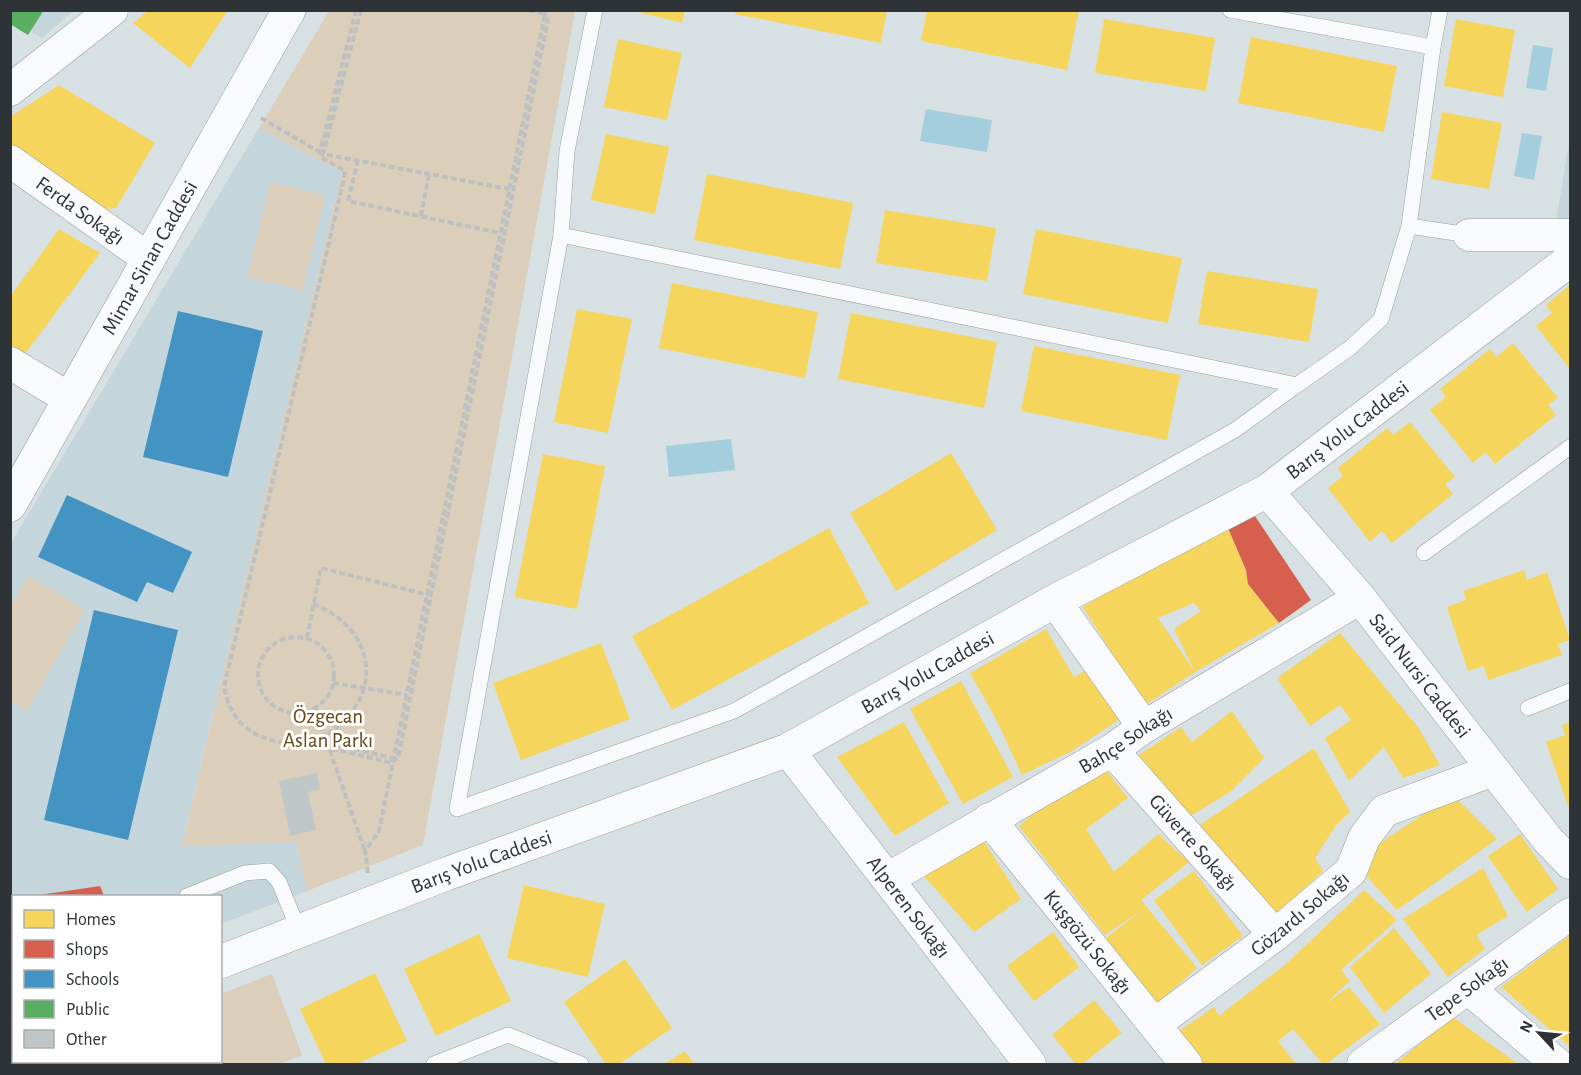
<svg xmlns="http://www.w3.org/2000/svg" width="1581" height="1075" font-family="'Alegreya Sans',sans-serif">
<rect width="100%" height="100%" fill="#d7e0e3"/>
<!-- built -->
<g fill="#c4d5db">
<path d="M10,11h63l-31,27 -31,-19z"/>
<path d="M259,128l83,44 -160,673 115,-3 10,49 -86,33 -1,-28h-206v109l-3,1v-463z"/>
<path d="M1570,137v86l-16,11z"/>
</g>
<!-- green -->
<g fill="#dbcebb">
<path d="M329,11h246l-152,834 -116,46 -10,-49 -115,4 160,-674 -83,-44z"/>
<path d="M270,182l55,13 -22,95 -55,-13z"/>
<path d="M28,576l57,33 -58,102 -16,-10v-95z"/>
<path d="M272,974l30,81 -23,9h-121l-1,-2h63l1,-68z"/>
</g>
<!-- water -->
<g fill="#a4cedd">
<path d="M1533,45l20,3 -7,43 -20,-3z"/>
<path d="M926,109l66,11 -5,32 -67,-11z"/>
<path d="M1522,133l20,3 -8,44 -20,-4z"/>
<path d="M731,439l4,31 -66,7 -3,-31z"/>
</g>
<!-- homes -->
<g fill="#f6d55c">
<path d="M149,10h79l-38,58 -57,-45z"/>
<path d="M631,10h54l-3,13z"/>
<path d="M735,10h152l-6,33 -146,-29z"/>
<path d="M927,10h152l-12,60 -146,-29z"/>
<path d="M1104,19l111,19 -9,53 -111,-18z"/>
<path d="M1456,19l59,11 -12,67 -59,-11z"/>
<path d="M1251,37l146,29 -13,66 -146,-29z"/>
<path d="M618,39l64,14 -15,67 -63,-13z"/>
<path d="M59,85l96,58 -39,65 -19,2 -87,-65v-28z"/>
<path d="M1442,112l60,11 -13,66 -58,-10z"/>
<path d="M606,134l63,13 -14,67 -64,-14z"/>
<path d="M707,174l146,29 -13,66 -146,-29z"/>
<path d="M885,210l111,18 -9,53 -111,-18z"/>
<path d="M59,229l41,24 -75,101 -15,-10v-47z"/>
<path d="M1036,229l146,29 -14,65 -145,-29z"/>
<path d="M1207,271l111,18 -9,53 -111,-18z"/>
<path d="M672,283l146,29 -13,66 -146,-30z"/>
<path d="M1570,285v84l-34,-43 16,-13 -6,-8z"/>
<path d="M577,309l55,10 -24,114 -54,-11z"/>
<path d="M851,313l146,29 -13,66 -146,-29z"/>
<path d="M1513,343l45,55 -10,7 8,10 -61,49 -9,-12 -13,11 -43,-53 16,-13 -6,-8 50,-40 6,8z"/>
<path d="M1034,346l146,29 -13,65 -146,-29z"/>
<path d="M1410,422l45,55 -10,7 8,10 -61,49 -10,-12 -12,11 -42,-54 15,-12 -5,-8 49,-40 6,7z"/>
<path d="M951,453l46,77 -101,61 -46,-78z"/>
<path d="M543,454l62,12 -28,143 -62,-12z"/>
<path d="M829,528l40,75 -197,107 -40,-74z"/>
<path d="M1228,528l18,42 2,14 31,39 -84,49 -21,-43 27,-18 -7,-8 -36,15 37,54 -50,33 -62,-98 50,-35z"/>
<path d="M1524,570l3,10 20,-8 23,68 -12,4 4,11 -74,25 -4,-14 -16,5 -21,-64 19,-7 -3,-9z"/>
<path d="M1046,629l28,48 11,-6 35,48 -48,32 -50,24 -25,-54 -27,-48z"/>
<path d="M1340,633l78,94 22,38 -37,13 -19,-31 -35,34 -24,-43 26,-18 -11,-15 -30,21 -33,-48z"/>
<path d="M601,643l29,76 -109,41 -28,-77z"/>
<path d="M961,681l52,96 -50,27 -53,-95z"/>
<path d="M1232,711l32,47 -34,34 -41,25 -50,-62 42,-28 11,15z"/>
<path d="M904,722l45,81 -54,33 -58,-79z"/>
<path d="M1570,722v83l-2,1 -22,-64 19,-7 -3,-10z"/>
<path d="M1314,748l36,64 -13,12 -22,34 8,13 -51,48 -75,-92z"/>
<path d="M1103,766l25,32 -42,31 28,43 44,-38 31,28 -48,38 56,68 -44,39 -52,-65 41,-32 -37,25 -86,-109 39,-32z"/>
<path d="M1458,800l39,39 -100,71 -33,-37 6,-23 55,-37z"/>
<path d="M1520,834l38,55 -31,23 -39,-56z"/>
<path d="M983,840l38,59 -47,33 -52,-58z"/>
<path d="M1483,868l25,48 -32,19 9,14 -37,28 -45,-58z"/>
<path d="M1194,871l49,65 -41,29 -48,-65z"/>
<path d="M524,885l81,19 -17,73 -81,-19z"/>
<path d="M1364,890l33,30 -56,50 9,11 -25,23 24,-17 31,37 -54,40h-3l-30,-35 -15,12 18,23h-97l-24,-30 39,-27 5,9 67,-52z"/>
<path d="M1394,928l37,46 -47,39 -34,-46z"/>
<path d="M1053,932l26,35 -45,34 -27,-35z"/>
<path d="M479,934l32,67 -75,35 -32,-67z"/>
<path d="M1570,935v112l-69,-60z"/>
<path d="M625,959l47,69 -53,36h-13l-42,-62z"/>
<path d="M375,973l32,68 -50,23h-31l-26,-55z"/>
<path d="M1094,1000l28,33 -40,31h-6l-24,-29z"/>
<path d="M1453,1017l65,47h-123z"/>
<path d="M685,1051l9,13h-29z"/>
</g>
<!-- shops -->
<g fill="#d6604d">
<path d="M1255,516l56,84 -32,23 -31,-39 -2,-14 -18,-42z"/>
<path d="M100,886l4,10h-65v-1z"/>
<path d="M14,899v93l-4,1v-93z"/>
</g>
<!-- schools -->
<g fill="#4393c3">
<path d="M178,311l85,20 -35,146 -85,-20z"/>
<path d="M67,495l125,57 -19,41 -26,-11 -10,20 -99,-45z"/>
<path d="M94,610l84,20 -50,210 -84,-20z"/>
</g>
<!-- public -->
<path fill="#5aae61" d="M10,10h34l-16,25 -18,-11z"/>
<!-- building -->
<path fill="#c0c7c9" d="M317,773l3,16 -12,3 8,38 -26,6 -11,-55z"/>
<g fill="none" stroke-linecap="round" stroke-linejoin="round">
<!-- lane casing -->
<g stroke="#989fa2" stroke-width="16">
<g id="lane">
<path d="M595,10l-28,141 -6,84 -104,574 277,-98 501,-281 62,-45"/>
<path d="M1230,10l203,37"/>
<path d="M1409,226l60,9"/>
<path d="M561,235l736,150 53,-37 31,-29 28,-93 24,-179 7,-37"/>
<path d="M1424,553l146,-106"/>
<path d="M1528,708l42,-17"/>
<path d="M187,896l58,-23 24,-2 10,11 20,49"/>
<path d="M434,1064l74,-29 73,29"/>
</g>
</g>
<!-- street casing -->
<g stroke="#989fa2" stroke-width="33">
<g id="street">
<path d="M10,90l102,-80"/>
<path id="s1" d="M10,161l139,98"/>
<path d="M1469,235h101"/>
<path d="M10,363l60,36"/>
<path id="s2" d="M1267,491l93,107 188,242 22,23"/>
<path d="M1055,601l89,126"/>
<path id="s3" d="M788,750l242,314"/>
<path id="s4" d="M1112,750l163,185"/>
<path id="s5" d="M989,819l197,245"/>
<path id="s6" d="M889,878l223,-128 32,-23 216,-129"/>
<path d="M1468,988l89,76"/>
<path id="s7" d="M1155,1024l120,-89 76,-64 13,-33 20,-27 109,-41"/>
<path id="s8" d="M1363,1064l207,-150"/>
</g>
</g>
<!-- secondary casing -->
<g stroke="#989fa2" stroke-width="34">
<g id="secondary">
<path id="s9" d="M10,505l279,-495"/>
<path id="s10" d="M220,962l226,-88 342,-124 267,-149 212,-110 303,-231"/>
<path d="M10,1043l4,-1"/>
</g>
</g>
<!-- path -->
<g stroke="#bdc0c1" stroke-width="4" stroke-dasharray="6 3" stroke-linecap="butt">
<path d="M356,10l-36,142 1,5 24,14 -1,8 -120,508c12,58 56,55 105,62 21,3 42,9 63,14l6,-5 150,-738 -4,-10"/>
<path d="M361,10l-38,144 186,35"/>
<path d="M261,118l59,34"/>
<path d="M358,160l-10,41 152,32"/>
<path d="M421,216l8,-42"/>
<path d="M313,604c65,25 72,94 13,131"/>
<circle cx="296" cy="675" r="38"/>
<path d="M307,638l14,-70 108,27"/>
<path d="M333,683l74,12"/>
<path d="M315,708l50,143"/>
<path d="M328,743l65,15"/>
<path d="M368,873l-3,-22 14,-20 166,-817 -19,-4"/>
</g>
<!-- lane -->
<use href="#lane" stroke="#f9fafb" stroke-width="15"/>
<!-- street -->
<use href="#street" stroke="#f9fafb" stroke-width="32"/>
<!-- secondary -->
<use href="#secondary" stroke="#f9fafb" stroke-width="33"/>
</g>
<g text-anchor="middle" stroke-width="6" stroke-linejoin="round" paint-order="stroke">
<!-- street labels -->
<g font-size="21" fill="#2d3336" stroke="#fff">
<text dy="7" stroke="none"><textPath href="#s1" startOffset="86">Ferda Sokağı</textPath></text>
<text dy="7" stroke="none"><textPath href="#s9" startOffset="284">Mimar Sinan Caddesi</textPath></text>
<text dy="7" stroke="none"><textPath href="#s10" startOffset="1252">Barış Yolu Caddesi</textPath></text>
<text dy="7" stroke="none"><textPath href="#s10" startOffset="766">Barış Yolu Caddesi</textPath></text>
<text dy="7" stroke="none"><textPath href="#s2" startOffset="240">Said Nursi Caddesi</textPath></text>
<text dy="7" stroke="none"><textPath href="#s6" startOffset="274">Bahçe Sokağı</textPath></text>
<text dy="7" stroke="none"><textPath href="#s4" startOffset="123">Güverte Sokağı</textPath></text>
<text dy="7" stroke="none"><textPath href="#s10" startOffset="280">Barış Yolu Caddesi</textPath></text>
<text dy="7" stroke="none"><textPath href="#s3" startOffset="198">Alperen Sokağı</textPath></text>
<text dy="7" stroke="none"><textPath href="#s7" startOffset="182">Gözardı Sokağı</textPath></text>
<text dy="7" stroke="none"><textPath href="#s5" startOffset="158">Kuşgözü Sokağı</textPath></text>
<text dy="7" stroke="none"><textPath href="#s8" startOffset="128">Tepe Sokağı</textPath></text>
</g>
<!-- park labels -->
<g font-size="21" fill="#684719" stroke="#fff">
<text x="328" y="723">Özgecan<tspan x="328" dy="24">Aslan Parkı</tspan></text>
</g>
</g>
<!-- border -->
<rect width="1581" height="1075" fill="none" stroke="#2d3336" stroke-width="24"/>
<!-- legend -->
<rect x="12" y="895" width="210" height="168" fill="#ffffff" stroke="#abadaf" stroke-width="1.5"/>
<rect x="24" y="910" width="30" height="18" fill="#f6d55c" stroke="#abadaf" stroke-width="1.5"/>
<text x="66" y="925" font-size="18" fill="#2d3336">Homes</text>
<rect x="24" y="940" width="30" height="18" fill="#d6604d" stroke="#abadaf" stroke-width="1.5"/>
<text x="66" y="955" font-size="18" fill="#2d3336">Shops</text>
<rect x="24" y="970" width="30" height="18" fill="#4393c3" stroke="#abadaf" stroke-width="1.5"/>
<text x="66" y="985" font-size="18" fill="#2d3336">Schools</text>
<rect x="24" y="1000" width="30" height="18" fill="#5aae61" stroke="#abadaf" stroke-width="1.5"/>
<text x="66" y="1015" font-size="18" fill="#2d3336">Public</text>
<rect x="24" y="1030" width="30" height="18" fill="#c0c7c9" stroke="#abadaf" stroke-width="1.5"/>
<text x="66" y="1045" font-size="18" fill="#2d3336">Other</text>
<!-- north arrow -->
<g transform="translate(1539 1033) rotate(296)" stroke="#ffffff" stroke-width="4.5" paint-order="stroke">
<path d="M0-4.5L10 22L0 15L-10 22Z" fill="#2d3336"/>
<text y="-9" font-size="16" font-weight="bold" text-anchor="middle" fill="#2d3336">N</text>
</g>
</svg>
